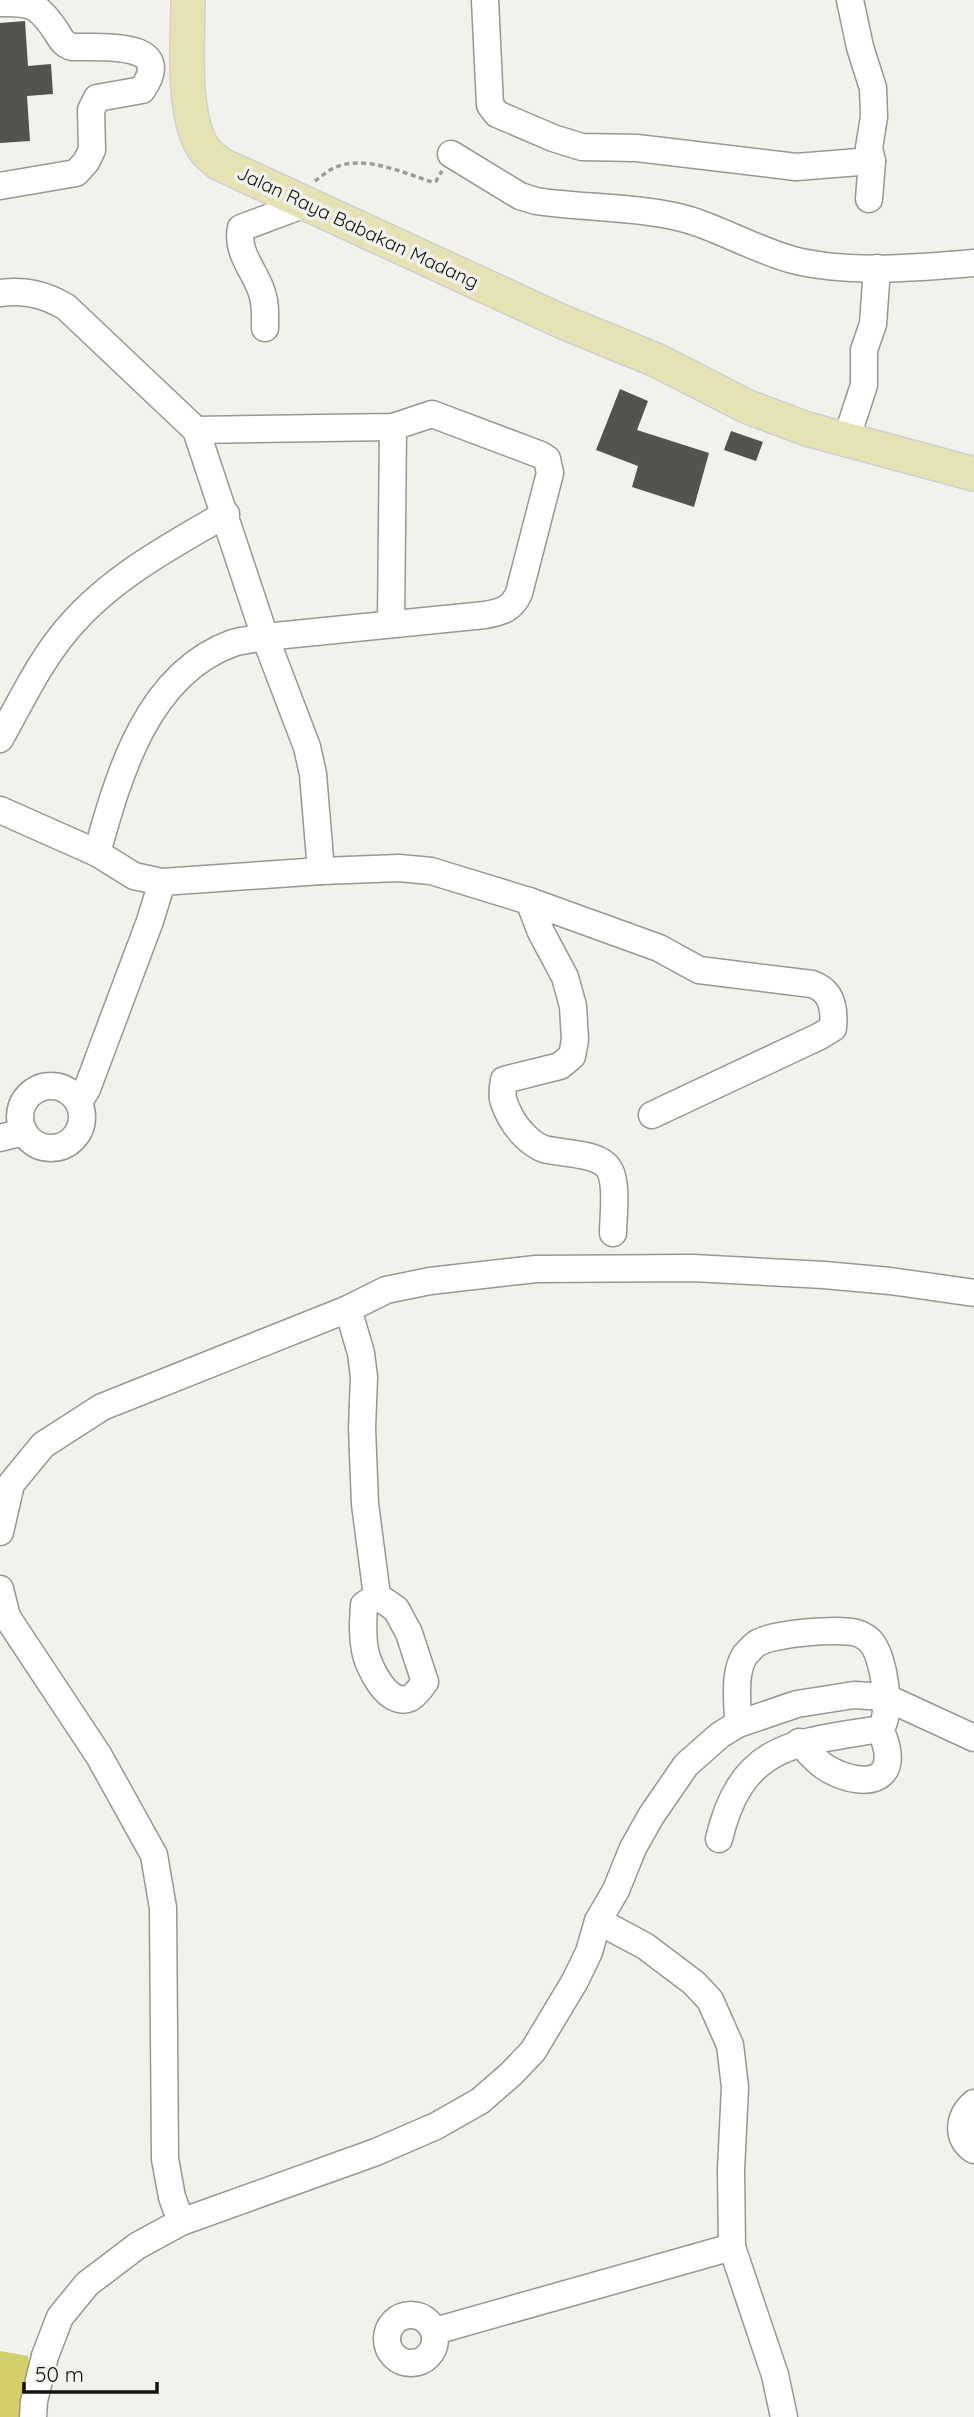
<svg xmlns="http://www.w3.org/2000/svg" width="974" height="2417" font-family="Quicksand,sans-serif">
<rect width="100%" height="100%" fill="#f2f2ed"/>
<!-- pitch -->
<path fill="#d3cf6b" d="M0,2351l28,5 5,61h-33z"/>
<!-- building -->
<g fill="#53534f">
<path d="M25,21l3,45 23,-2 2,30 -26,2 3,45 -30,2v-120z"/>
<path d="M620,389l28,12 -11,29 72,23 -15,54 -62,-20 6,-21 -42,-16z"/>
<path d="M731,431l32,11 -7,19 -32,-11z"/>
</g>
<g fill="none" stroke-linecap="round" stroke-linejoin="round">
<!-- minor casing -->
<g stroke="#979793" stroke-width="29">
<g id="minor">
<path d="M485,0l5,105 7,9 56,24 29,9 55,1 159,19 76,-6"/>
<path d="M850,0l10,47 13,41 1,29 -5,31 3,13 -3,38"/>
<path d="M0,3c32,-1 38,2 56,28 5,8 7,13 16,16 28,1 105,-7 70,43l-45,8 -6,12 1,40 -6,12 -10,11 -76,13"/>
<path d="M451,154l69,42 16,5c46,7 93,5 138,15 41,9 78,33 119,44 55,14 125,8 181,3"/>
<path d="M0,293c25,-3 44,1 66,14l130,123 69,207 42,110 6,27 8,97 78,-3 32,3 98,30 130,47 40,22 113,14c20,7 23,24 21,44l-13,8 -168,79"/>
<path d="M265,328c0,-13 1,-26 -4,-38 -8,-22 -25,-38 -20,-62l67,-25"/>
<path d="M846,440l18,-55v-35l9,-26 4,-56"/>
<path d="M391,624l2,-197"/>
<path d="M0,739c19,-34 36,-70 60,-101 43,-56 105,-89 166,-124"/>
<path d="M0,810l97,43 37,23 28,6"/>
<path d="M97,853c22,-79 50,-179 136,-210 10,-3 22,-4 32,-6l220,-22c17,-3 27,-6 34,-22l31,-120 -3,-14 -6,-4 -109,-41 -39,13 -197,3"/>
<path d="M529,901l12,31 24,45 8,29 2,34 -3,16 -12,10 -56,14c-3,17 -2,20 6,36 6,12 20,28 34,33 17,5 55,3 65,20 9,14 4,48 4,64"/>
<circle cx="51" cy="1117" r="31"/>
<path d="M79,1102l8,-13 63,-168 12,-39 159,-11"/>
<path d="M0,1138l24,-6"/>
<path d="M348,1309l13,44 3,24 -2,51 3,76 12,92 -13,9c-1,16 -2,30 1,45 3,17 23,58 45,48 6,-3 11,-11 15,-16l-16,-49 -13,-24 -19,-13"/>
<path d="M0,1532l11,-48 32,-39 59,-38 246,-98 38,-19 44,-9 106,-12 157,-1 131,7 66,6 84,12"/>
<path d="M0,1589l7,28 92,139 55,99 9,53 2,251 7,38 9,25"/>
<path d="M799,1742c9,9 18,21 29,27 40,22 76,11 52,-40"/>
<path d="M719,1839c23,-97 77,-96 161,-110 13,-14 4,-73 -9,-87 -2,-3 -10,-8 -14,-9 -17,-5 -86,0 -101,11 -3,2 -8,8 -11,11 -12,18 -7,49 -7,69"/>
<path d="M598,1921l47,25 49,37 16,17 20,45 5,42 -4,83 1,77 43,128 9,42"/>
<path d="M974,2103c-15,13 -19,35 0,47"/>
<circle cx="411" cy="2339" r="24"/>
<path d="M435,2331l297,-84"/>
<path d="M33,2417l1,-16 11,-45 15,-39 27,-33 50,-38 44,-24 195,-70 60,-26 44,-25 31,-27 22,-23 42,-70 14,-29 9,-31 18,-31 17,-42 18,-32 35,-51 34,-30 18,-11 59,-20 57,-9 31,2 89,41"/>
</g>
</g>
<!-- major casing -->
<g stroke="#d0d0cf" stroke-width="36">
<path id="major" d="M188,0c0,40 -7,116 16,149 4,6 10,10 16,15l343,158 93,38 92,47 59,22 167,45"/>
</g>
<!-- path -->
<path stroke="#9b9b97" stroke-width="3.5" stroke-dasharray="5 3.5" stroke-linecap="butt" d="M315,181c6,-4 12,-10 19,-13 29,-14 70,5 98,14l4,-1 6,-10"/>
<!-- minor -->
<use href="#minor" stroke="#fff" stroke-width="26"/>
<!-- major -->
<use href="#major" stroke="#e5e3b3" stroke-width="33"/>
</g>
<g text-anchor="middle" stroke-width="7" stroke-linejoin="round" paint-order="stroke">
<!-- street labels -->
<g font-size="19" fill="#121210" stroke="#f2f2ed">
<text transform="translate(358 227) rotate(25)" y="7">Jalan Raya Babakan Madang</text>
</g>
</g>
<!-- scale -->
<path d="M24 2382v10h133v-10" fill="none" stroke="#121210" stroke-width="3.5"/>
<text x="35" y="2382" font-size="21" fill="#121210" stroke="#f2f2ed" stroke-width="5" paint-order="stroke">50 m</text>
</svg>
